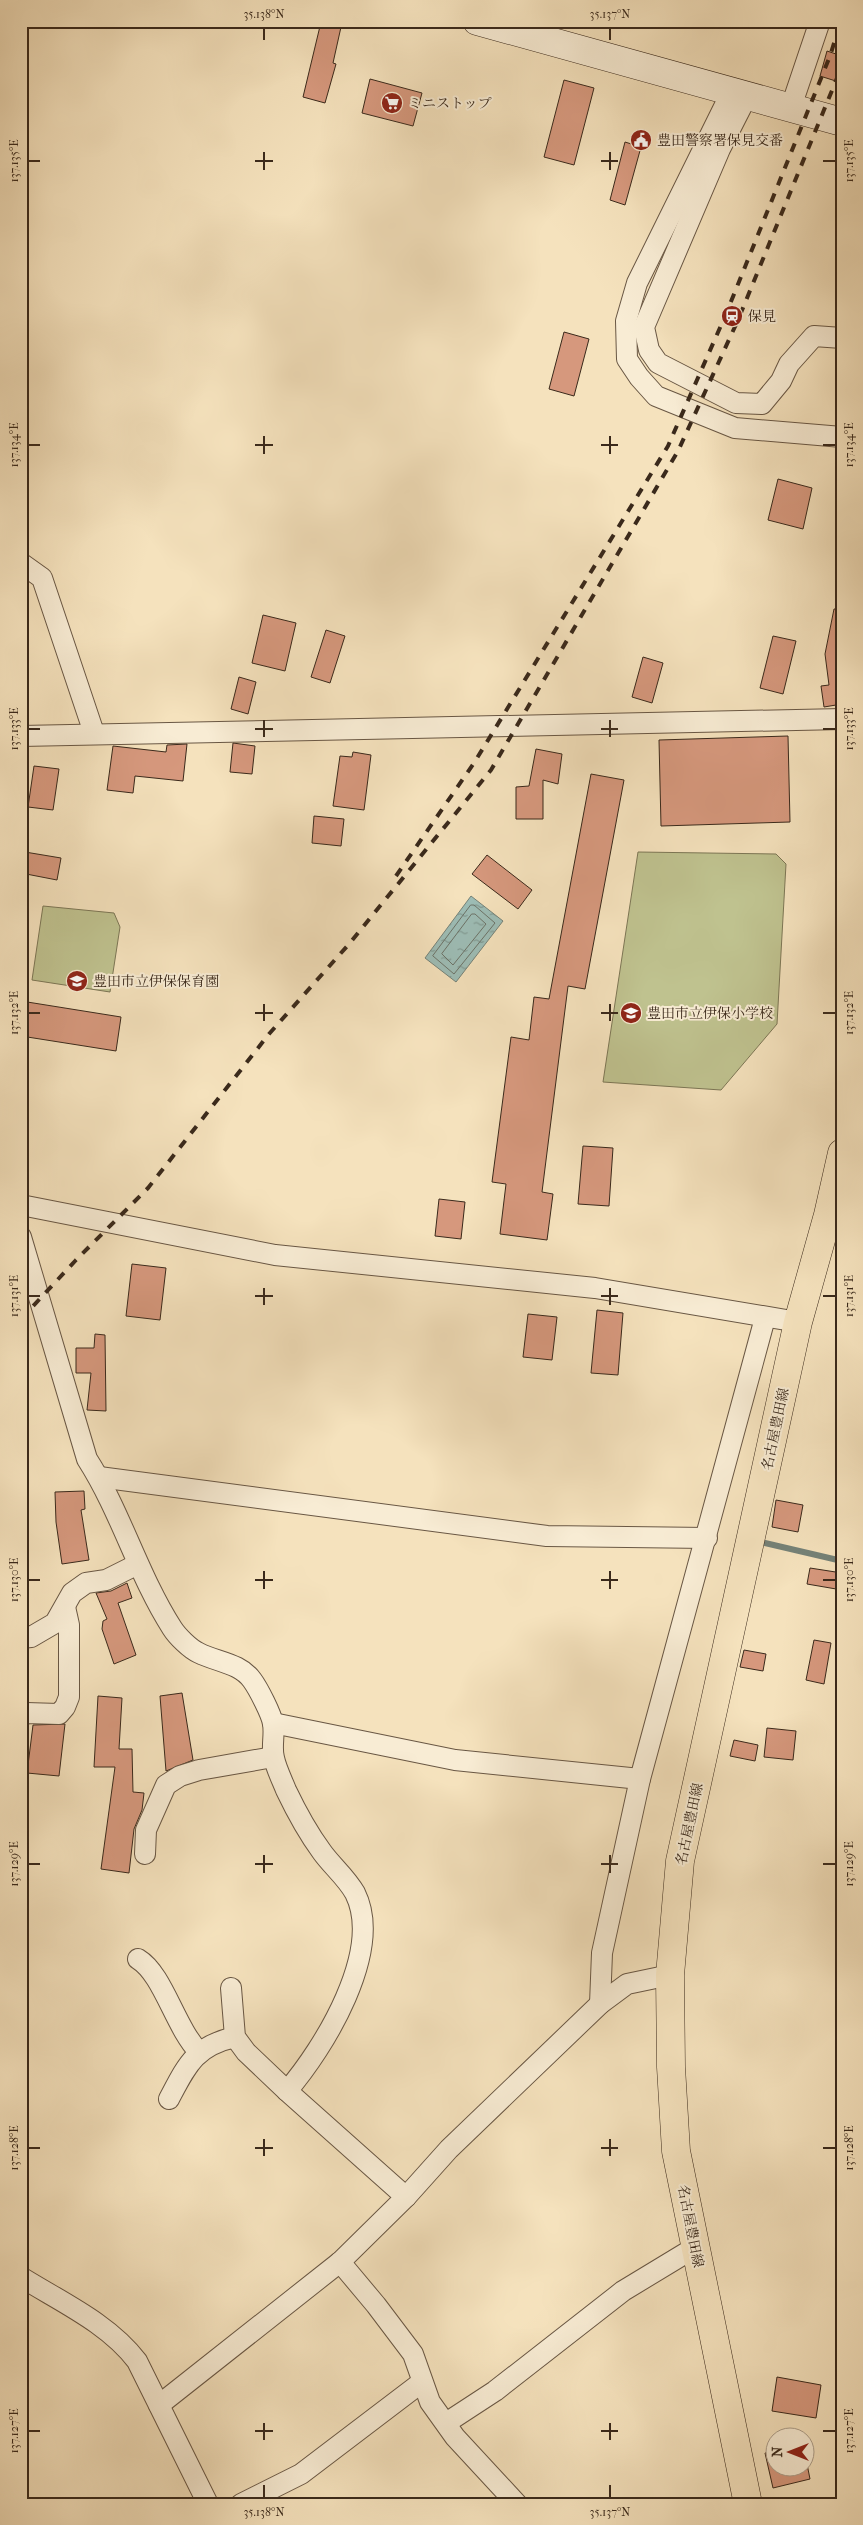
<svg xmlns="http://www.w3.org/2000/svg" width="863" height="2525" font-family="'IM FELL French Canon','Noto Serif JP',serif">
<defs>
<pattern id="water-ripples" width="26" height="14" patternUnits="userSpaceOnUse" patternTransform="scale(1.25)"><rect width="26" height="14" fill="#9dbdb6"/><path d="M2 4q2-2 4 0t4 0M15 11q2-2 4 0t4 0" fill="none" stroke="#819a93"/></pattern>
</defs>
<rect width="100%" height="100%" fill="#f5e2bd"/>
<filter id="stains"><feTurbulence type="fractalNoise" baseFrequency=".004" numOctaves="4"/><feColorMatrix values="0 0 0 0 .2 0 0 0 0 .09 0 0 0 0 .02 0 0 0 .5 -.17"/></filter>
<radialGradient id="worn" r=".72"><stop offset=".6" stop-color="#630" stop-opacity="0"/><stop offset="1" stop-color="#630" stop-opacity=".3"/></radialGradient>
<!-- grass -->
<g fill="#bfc28f" stroke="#7c7655">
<path d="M638,852l138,2 10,10 -9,160 -56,66 -118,-8z"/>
<path d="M43,906l71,7 6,14 -10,65 -78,-12z"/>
</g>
<!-- water -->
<path fill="url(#water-ripples)" stroke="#758278" d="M471,896l32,25 -47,61 -31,-24z"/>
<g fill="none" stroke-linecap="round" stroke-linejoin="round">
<!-- shore -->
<g stroke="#6c7368" stroke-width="1">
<path d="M471,905h3l21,18 -41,51 -21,-18z"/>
<path d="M472,914h3l11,10 -33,41 -11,-11z"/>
</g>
<!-- stream -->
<path stroke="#758278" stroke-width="6" d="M765,1543l77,18"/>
</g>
<!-- building -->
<g fill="#d6987d" stroke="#3a291b">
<path d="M321,22l20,5 -8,36 3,1 -11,39 -22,-6z"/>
<path d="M827,51l15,5v27l-22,-7z"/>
<path d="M370,79l52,14 -9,33 -51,-13z"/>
<path d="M564,80l30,8 -20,77 -30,-8z"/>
<path d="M625,142l16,5 -16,58 -15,-5z"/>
<path d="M564,332l25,7 -15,57 -25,-7z"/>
<path d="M778,479l34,9 -9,41 -35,-9z"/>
<path d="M834,609h8v95l-18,3 -3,-21 8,-1 -4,-31z"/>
<path d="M263,615l33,8 -11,48 -33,-8z"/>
<path d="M326,630l19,6 -15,47 -19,-6z"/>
<path d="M773,636l23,5 -13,53 -23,-6z"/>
<path d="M643,657l20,6 -11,40 -20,-6z"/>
<path d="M239,677l17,5 -8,32 -17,-5z"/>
<path d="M788,736l2,86 -129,4 -2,-86z"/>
<path d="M233,743l22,3 -3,28 -22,-2z"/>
<path d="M187,744l-4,37 -48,-5 -2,17 -26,-3 6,-44 53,6 1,-7z"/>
<path d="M536,749l26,5 -4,30 -15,-4v39h-27v-32l13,-1z"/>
<path d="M353,752l18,3 -7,55 -31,-4 7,-50 12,1z"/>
<path d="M34,766l25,3 -6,41 -25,-3z"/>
<path d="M591,774l33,6 -39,209 -17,-3 -26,206 11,2 -6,46 -47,-6 6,-50 -14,-2 19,-145 18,3 5,-43 15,2z"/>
<path d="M314,816l30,3 -3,27 -29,-3z"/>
<path d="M25,852l36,6 -4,22 -36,-7z"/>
<path d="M487,855l45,35 -14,19 -46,-35z"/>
<path d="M21,1001l100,16 -5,34 -95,-15z"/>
<path d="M583,1146l30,2 -4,58 -31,-2z"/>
<path d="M439,1199l26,3 -4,37 -26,-3z"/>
<path d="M132,1264l34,4 -6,52 -34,-4z"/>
<path d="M597,1310l26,3 -5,62 -27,-2z"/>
<path d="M528,1314l29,3 -5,43 -29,-3z"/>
<path d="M95,1334l10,1 1,76 -19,-1 4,-37h-15v-25h18z"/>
<path d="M84,1491l1,18 -4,1 8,50 -27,4 -6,-42 -1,-30z"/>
<path d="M776,1500l27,5 -5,27 -26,-5z"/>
<path d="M810,1568l32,5v17l-35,-6z"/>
<path d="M127,1583l5,15 -14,5 18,52 -22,9 -12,-35 1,-8 4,-2 -11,-26 15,-2z"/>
<path d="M814,1640l17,3 -7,41 -18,-4z"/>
<path d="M744,1650l22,4 -3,17 -23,-4z"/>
<path d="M182,1693l11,67 -27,11 -6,-75z"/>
<path d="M98,1696l24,2 -3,51h13l1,43 11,1 -2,17 -8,19 -5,44 -28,-4 14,-102h-21z"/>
<path d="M65,1724l-6,52 -32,-3 6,-48z"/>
<path d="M767,1728l29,3 -3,29 -29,-3z"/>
<path d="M734,1740l24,5 -3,16 -25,-5z"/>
<path d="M777,2377l44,8 -5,33 -44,-7z"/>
<path d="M776,2451v17h30v-9l4,20 -37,9 -8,-35z"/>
</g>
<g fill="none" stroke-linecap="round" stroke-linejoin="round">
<!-- street casing -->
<g stroke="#695744" stroke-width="22">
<g id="street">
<path d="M731,93l-94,190 -11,38 1,38 12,18 17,19 79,32 107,9"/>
<path d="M747,96l-27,53 -76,178 5,23 9,13 78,40 26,1 19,-23 8,-17 25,-28 28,2"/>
<path d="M791,107l29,-86"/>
<path d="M21,563l21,15 52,155"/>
<path d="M21,736l821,-17"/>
<path d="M21,1205l254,50 320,33 203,34"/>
<path d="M21,1237l66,222c34,53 51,116 85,169 5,8 18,21 27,25 18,9 41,10 53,27 6,8 20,35 21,44 2,11 -2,23 1,34 2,10 8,22 12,32 10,21 22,43 36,62 10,14 24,25 33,41 29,58 -31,155 -68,198l119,106"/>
<path d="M99,1477l448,59 160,2"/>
<path d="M21,1638l10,-1 24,-14 17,-30 14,-10 20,-3 32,-16"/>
<path d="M21,1717l5,-4 33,1 6,-7 4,-10v-72l-4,-18"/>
<path d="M273,1723l182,37 185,19"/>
<path d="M145,1854l1,-24 20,-45 14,-9 19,-6 74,-13"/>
<path d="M138,1959c25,15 37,68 61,93"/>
<path d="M231,1988l4,49 11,15 41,39"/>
<path d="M600,2004l2,-51 38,-174 125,-461"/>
<path d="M169,2099c18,-34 26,-53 66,-62"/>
<path d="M340,2262l36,43 37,49 17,48 25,35 62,67"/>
<path d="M21,2277c40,25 87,46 116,84l71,143"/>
<path d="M159,2405l181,-143 66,-65 43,-48 151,-145 27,-20 43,-9"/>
<path d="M446,2423l49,-32 128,-100 71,-43"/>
<path d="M241,2504l60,-30 121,-92"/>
</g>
</g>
<!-- secondary casing -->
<g stroke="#3a291b" stroke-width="29">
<path id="secondary" d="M477,21l365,101"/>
</g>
<!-- primary casing -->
<g stroke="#3a291b" stroke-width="29">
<path id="primary" d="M748,2504l-72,-353 -5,-84 -1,-92 10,-114 118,-539 30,-107 14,-62"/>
</g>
<!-- street -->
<use href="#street" stroke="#f8ecd4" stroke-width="20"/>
<!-- secondary -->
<use href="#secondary" stroke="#f8ecd4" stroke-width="28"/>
<!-- primary -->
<use href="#primary" stroke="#f5e2bd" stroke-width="28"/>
<!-- rail -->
<g stroke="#3a291b" stroke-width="4" stroke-dasharray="9 9" stroke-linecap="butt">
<path d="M396,876l78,-113 194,-317 58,-132 104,-258 11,-35"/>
<path d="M21,1319l55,-59 72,-72 121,-154 80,-90 142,-174 187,-319 60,-131 104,-254"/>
</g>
</g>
<!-- ticks -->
<path fill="none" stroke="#3a291b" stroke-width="2" d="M264,28v12M610,28v12M264,152v18M610,152v18M28,161h12M255,161h18M601,161h17M823,161h13M264,436v18M610,436v18M28,445h12M255,445h18M601,445h17M823,445h13M264,720v17M610,720v17M28,729h12M255,729h18M601,729h17M823,729h13M264,1004v17M610,1004v17M28,1013h12M255,1013h18M601,1013h17M823,1013h13M264,1288v17M610,1288v17M28,1296h12M255,1296h18M601,1296h17M823,1296h13M264,1571v18M610,1571v18M28,1580h12M255,1580h18M601,1580h17M823,1580h13M264,1855v18M610,1855v18M28,1864h12M255,1864h18M601,1864h17M823,1864h13M264,2139v17M610,2139v17M28,2148h12M255,2148h18M601,2148h17M823,2148h13M264,2423v17M610,2423v17M28,2431h12M255,2431h18M601,2431h17M823,2431h13M264,2485v13M610,2485v13"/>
<!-- icons -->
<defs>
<g id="supermarket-disc" transform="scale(1.125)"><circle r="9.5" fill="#8f2418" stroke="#f8ecd4"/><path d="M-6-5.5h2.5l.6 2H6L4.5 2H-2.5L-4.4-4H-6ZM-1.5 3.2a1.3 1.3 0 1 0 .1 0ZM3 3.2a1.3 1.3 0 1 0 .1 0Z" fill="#fff"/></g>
<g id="civic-disc" transform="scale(1.125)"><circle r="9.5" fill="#8f2418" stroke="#f8ecd4"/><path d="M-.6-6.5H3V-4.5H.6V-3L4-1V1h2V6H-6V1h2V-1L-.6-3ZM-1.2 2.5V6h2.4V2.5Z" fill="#fff"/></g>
<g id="station-disc" transform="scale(1.125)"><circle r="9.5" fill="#8f2418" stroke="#f8ecd4"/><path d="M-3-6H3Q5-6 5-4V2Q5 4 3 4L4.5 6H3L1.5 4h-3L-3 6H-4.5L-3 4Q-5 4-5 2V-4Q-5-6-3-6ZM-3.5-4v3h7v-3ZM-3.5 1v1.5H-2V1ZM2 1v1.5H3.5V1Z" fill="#fff"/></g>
<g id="school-disc" transform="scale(1.125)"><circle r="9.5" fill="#8f2418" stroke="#f8ecd4"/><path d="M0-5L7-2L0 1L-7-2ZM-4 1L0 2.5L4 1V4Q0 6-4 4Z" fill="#fff"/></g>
</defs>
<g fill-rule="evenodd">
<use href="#supermarket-disc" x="392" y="103"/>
<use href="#civic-disc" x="641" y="140"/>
<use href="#station-disc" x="732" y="316"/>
<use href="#school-disc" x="77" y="981"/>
<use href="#school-disc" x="631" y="1013"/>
</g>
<g text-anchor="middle" stroke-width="4" stroke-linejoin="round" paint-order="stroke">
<!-- poi labels -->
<g font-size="14" fill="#3a291b" stroke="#f8ecd4" text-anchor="start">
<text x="408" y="108">ミニストップ</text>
<text x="657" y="145">豊田警察署保見交番</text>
<text x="748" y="321">保見</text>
<text x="93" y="986">豊田市立伊保保育園</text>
<text x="647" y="1018">豊田市立伊保小学校</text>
</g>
<!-- street labels -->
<g font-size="14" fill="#3a291b" stroke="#f8ecd4">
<text transform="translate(775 1429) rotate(-78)" y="5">名古屋豊田線</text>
<text transform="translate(689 1824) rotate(-78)" y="5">名古屋豊田線</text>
<text transform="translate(691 2226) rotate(79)" y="5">名古屋豊田線</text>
</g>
</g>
<!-- margin -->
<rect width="863" height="2525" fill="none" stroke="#f5e2bd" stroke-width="55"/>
<!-- north arrow -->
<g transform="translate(790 2452) rotate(270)"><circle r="24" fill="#f8ecd4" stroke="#ac9e8a"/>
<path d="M0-4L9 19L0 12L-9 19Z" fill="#8f2418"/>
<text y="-8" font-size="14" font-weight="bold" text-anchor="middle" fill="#3a291b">N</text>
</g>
<rect x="28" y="28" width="808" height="2470" fill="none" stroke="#3a291b" stroke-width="2"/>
<g font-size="12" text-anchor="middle" fill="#3a291b">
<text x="264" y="18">35.138°N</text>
<text x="610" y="18">35.137°N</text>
<text transform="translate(849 161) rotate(-90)" y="4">137.135°E</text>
<text transform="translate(14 161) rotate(-90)" y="4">137.135°E</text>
<text transform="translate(849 445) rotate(-90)" y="4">137.134°E</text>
<text transform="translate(14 445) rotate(-90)" y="4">137.134°E</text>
<text transform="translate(849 729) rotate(-90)" y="4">137.133°E</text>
<text transform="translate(14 729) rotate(-90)" y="4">137.133°E</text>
<text transform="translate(849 1013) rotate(-90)" y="4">137.132°E</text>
<text transform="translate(14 1013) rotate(-90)" y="4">137.132°E</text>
<text transform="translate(14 1296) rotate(-90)" y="4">137.131°E</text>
<text transform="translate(849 1296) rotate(-90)" y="4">137.131°E</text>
<text transform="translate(14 1580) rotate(-90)" y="4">137.130°E</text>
<text transform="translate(849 1580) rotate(-90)" y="4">137.130°E</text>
<text transform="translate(14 1864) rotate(-90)" y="4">137.129°E</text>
<text transform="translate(849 1864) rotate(-90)" y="4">137.129°E</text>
<text transform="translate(14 2148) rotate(-90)" y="4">137.128°E</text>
<text transform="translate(849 2148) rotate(-90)" y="4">137.128°E</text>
<text transform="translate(14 2431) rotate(-90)" y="4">137.127°E</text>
<text transform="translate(849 2431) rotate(-90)" y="4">137.127°E</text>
<text x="264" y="2516">35.138°N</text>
<text x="610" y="2516">35.137°N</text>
</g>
<rect width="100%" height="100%" filter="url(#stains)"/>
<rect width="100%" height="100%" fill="url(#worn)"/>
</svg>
